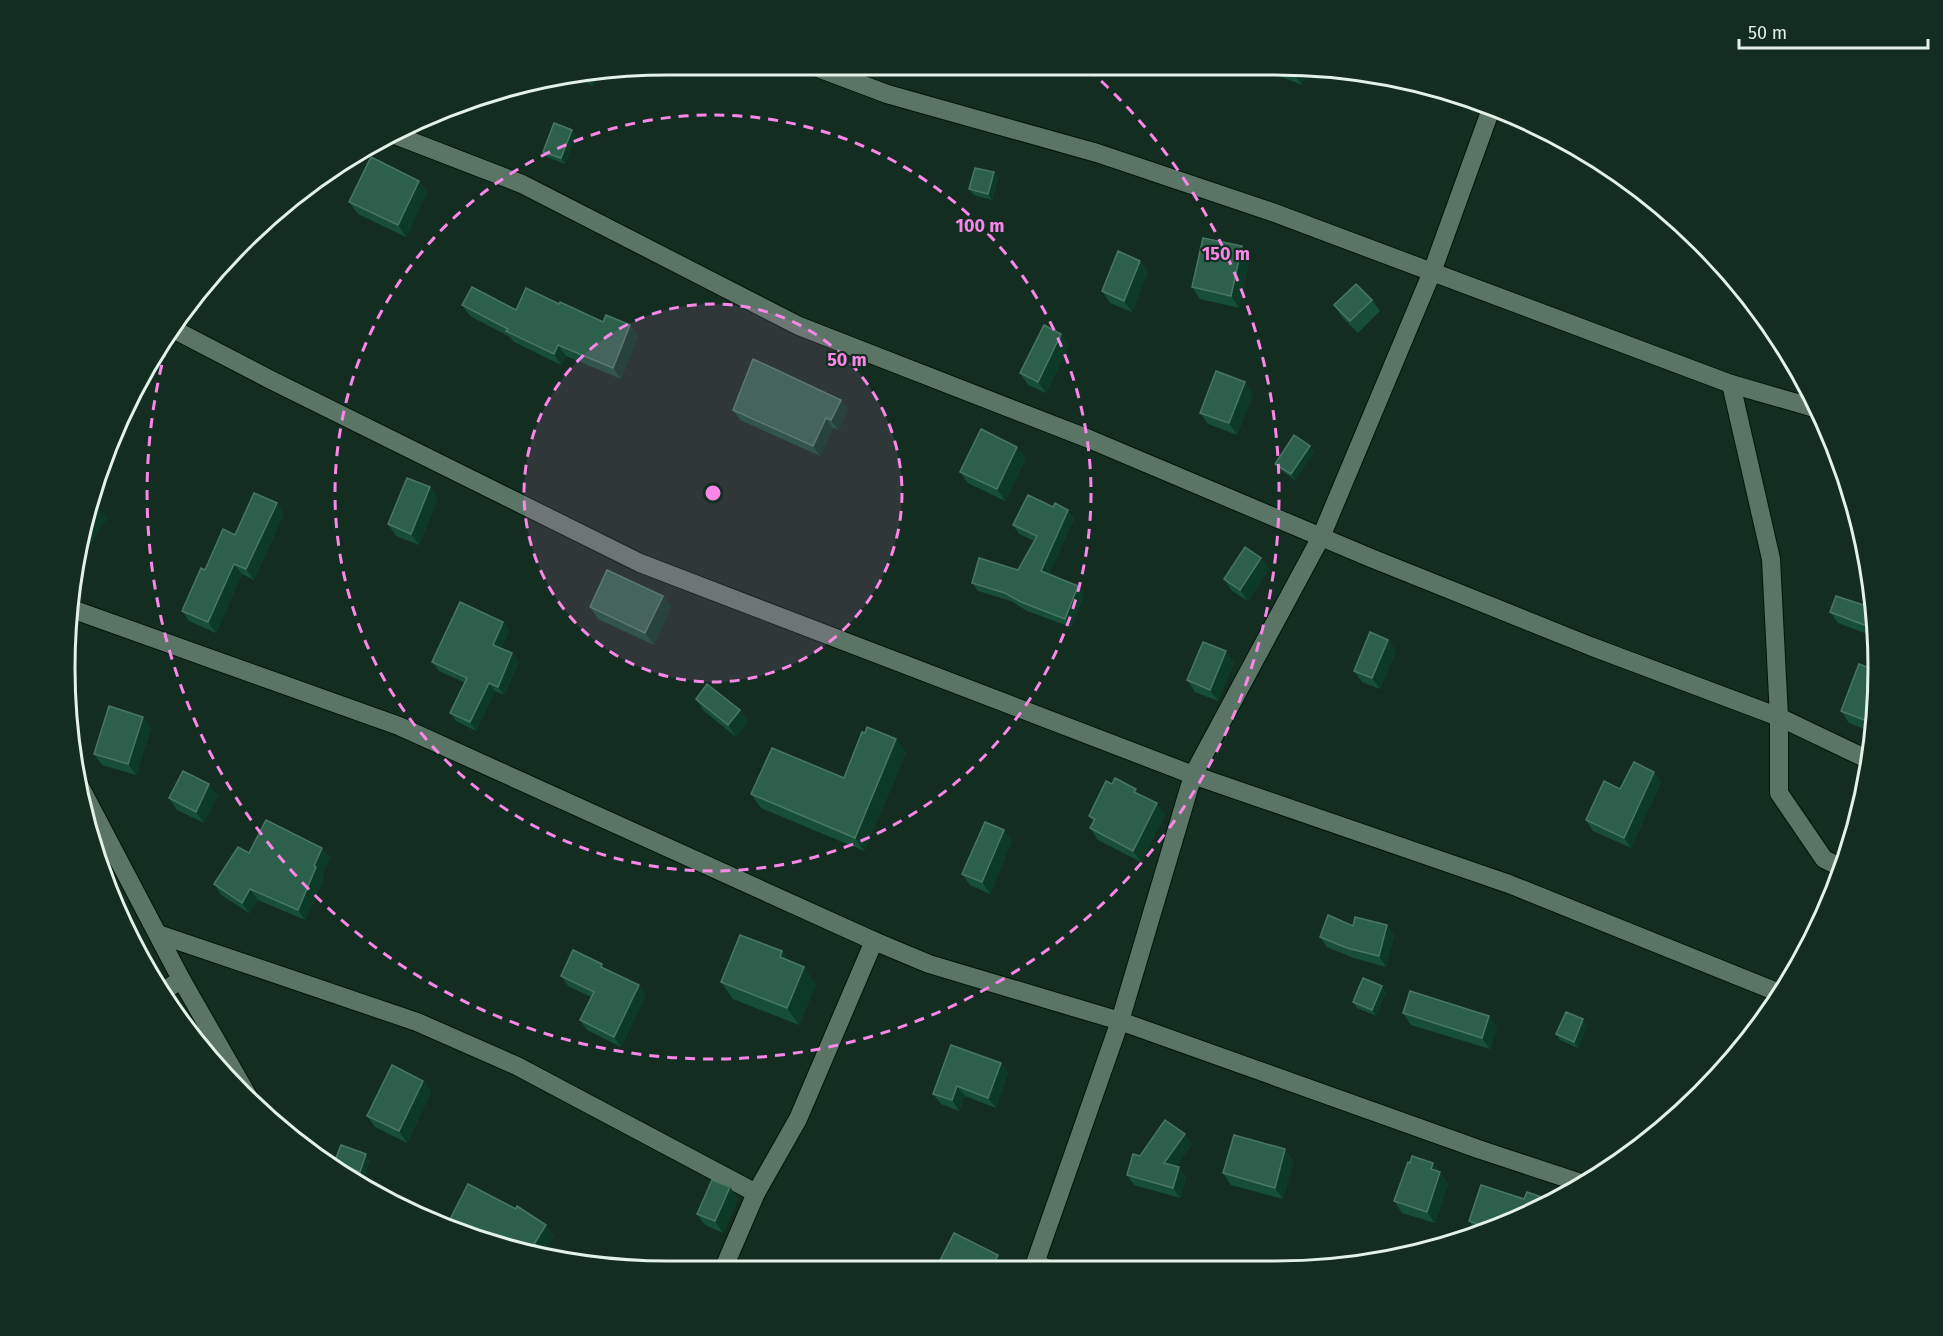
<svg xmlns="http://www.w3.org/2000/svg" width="1943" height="1336" font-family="'Fira Sans',sans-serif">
<rect width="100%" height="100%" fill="#142d21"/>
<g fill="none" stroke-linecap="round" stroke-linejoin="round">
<!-- minor casing -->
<g stroke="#00150a" stroke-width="20">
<g id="minor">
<path d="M818,68l69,26 210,59 175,59 459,172 87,25"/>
<path d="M395,135l127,49 277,142 290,113 282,119 219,88 189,71 90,43"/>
<path d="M173,329l98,51 369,183 553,212 316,109 273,110"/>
<path d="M1731,384l40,175 8,158v76l45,66 18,9"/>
<path d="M69,608l330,118 475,215 55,23 191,57 361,129 103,34"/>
<path d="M76,779l105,200 72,126"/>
<path d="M158,934l259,88 100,44 239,127"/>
<path d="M163,992l18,-13"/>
<path d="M1036,1263l19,9"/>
<path d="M722,1272l34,-79 42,-74 76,-178"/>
<path d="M1032,1272l88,-251 73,-246 128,-238 111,-265 59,-163"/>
</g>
</g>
<!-- minor -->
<use href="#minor" stroke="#5a7566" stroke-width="18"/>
</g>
<!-- wall -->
<g fill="#164e38">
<path d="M1275,64l35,4 -8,17 -25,-10 -7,-10z"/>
<path d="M589,70h13l-9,16 -17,-9 -3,-4z"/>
<path d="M576,135l-11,29 -18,-7 -4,-5z"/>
<path d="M994,172l4,6 -6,22 -18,-5 -5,-6z"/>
<path d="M419,181l8,11 -21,45 -48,-23 -9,-12z"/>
<path d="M1678,221l20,17 -12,-3 -8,-12z"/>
<path d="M1250,258l-11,50 -39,-9 -8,-12z"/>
<path d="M1140,261l8,11 -16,40 -22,-9 -8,-12z"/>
<path d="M1372,300l8,11 -22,22 -16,-16 -8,-12z"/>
<path d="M559,304l79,32 -17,43 -55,-23 -5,9 -47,-23 -4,-5 -40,-21 -8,-11 54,5z"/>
<path d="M1069,345l-23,48 -18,-8 -8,-12z"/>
<path d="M1253,394l-16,41 -29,-11 -8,-11z"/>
<path d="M841,400l7,10 -10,20 -5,-2 -13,28 -80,-36 -7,-10z"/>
<path d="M1314,452l-19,28 -16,-11 -4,-5z"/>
<path d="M1026,458l-21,43 -37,-18 -8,-11z"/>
<path d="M438,498l-19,47 -23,-9 -8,-12z"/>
<path d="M1053,507l15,3 6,9 -25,55 29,12 6,9 -13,32 -44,-16 -16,-10 -33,-10 -6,-8 46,-13 16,-29 -15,-7 -6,-9z"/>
<path d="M284,514l-30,66 -12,-6 -26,59 -27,-12 -7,-10 23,-41 30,-35z"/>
<path d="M1261,558l8,11 -21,32 -16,-10 -8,-12z"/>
<path d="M663,596l8,11 -17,38 -56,-26 -8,-12z"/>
<path d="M1873,608l2,29 -37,-14 -8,-11z"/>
<path d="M503,622l6,9 -8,17 11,5 7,9 -15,33 -9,-4 -19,40 -20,-10 -6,-8 15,-30 -26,-12 -7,-9z"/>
<path d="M1388,640l8,11 -16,38 -18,-7 -8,-11z"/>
<path d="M1234,663l-16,38 -23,-9 -8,-12z"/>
<path d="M1878,671l-6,61 -23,-9 -8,-12z"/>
<path d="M696,699l44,11 8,12 -12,15 -32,-26z"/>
<path d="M143,717l8,11 -15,47 -34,-10 -8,-11z"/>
<path d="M896,739l10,14 -42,98 -103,-43 -10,-14 93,-16z"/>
<path d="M1661,782l-30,66 -38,-17 -7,-11 34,-31z"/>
<path d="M1112,784l28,10 25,21 -24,47 -43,-22 -8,-12 3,-6 -4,-6z"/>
<path d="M218,795l-14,28 -27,-13 -8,-12z"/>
<path d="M1012,841l-22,53 -20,-9 -8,-11z"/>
<path d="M322,848l8,10 -8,17 2,3 -19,42 -47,-20 -9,13 -28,-18 -7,-11 35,-31z"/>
<path d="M1353,926l41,9 -8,32 -32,-9 -27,-11 -7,-10z"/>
<path d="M782,951l6,9 28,24 -17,41 -66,-26 -12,-17z"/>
<path d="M606,969l40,26 -25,52 -34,-17 -7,-10 11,-23 -23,-11 -7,-10z"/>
<path d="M1386,992l-10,24 -19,-8 -4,-6z"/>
<path d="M1403,1013l94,14 -7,22 -79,-24z"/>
<path d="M1587,1025l-9,23 -18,-8 -4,-6z"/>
<path d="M1001,1063l7,10 -12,35 -31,-12 -6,15 -18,-7 -8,-10z"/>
<path d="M423,1081l8,11 -24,51 -32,-16 -8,-11z"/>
<path d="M1192,1144l-16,22 10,11 -6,21 -46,-13 -7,-10 13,-19z"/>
<path d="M1285,1149l8,12 -10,38 -52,-14 -8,-12z"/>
<path d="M370,1160l-6,18 -26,-9 -4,-6z"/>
<path d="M1433,1163l15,21 -13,39 -33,-10 -8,-12z"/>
<path d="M730,1187l8,12 -15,34 -18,-8 -8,-11z"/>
<path d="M1524,1199l-18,26 -28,9 -9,-13z"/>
</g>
<!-- shaded-wall -->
<g fill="#0c3a27">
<path d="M1297,67l13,1 -8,17 -8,-11z"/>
<path d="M594,70h8l-9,16 -4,-6z"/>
<path d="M572,130l4,5 -11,29 -4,-6z"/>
<path d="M994,172l4,6 -6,22 -4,-6z"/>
<path d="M419,181l8,11 -21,45 -8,-12z"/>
<path d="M1242,246l8,12 -11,50 -8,-12z"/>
<path d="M1140,261l8,11 -16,40 -8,-11z"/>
<path d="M630,325l8,11 -17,43 -8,-11z"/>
<path d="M1061,334l8,11 -23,48 -8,-11z"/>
<path d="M558,345l8,11 -5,9 -7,-11z"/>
<path d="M1245,382l8,12 -16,41 -8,-12z"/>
<path d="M841,400l7,10 -10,20 -7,-10z"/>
<path d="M826,418l7,10 -13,28 -7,-10z"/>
<path d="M1310,446l4,6 -19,28 -4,-6z"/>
<path d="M1017,447l9,11 -21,43 -8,-12z"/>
<path d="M430,487l8,11 -19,47 -8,-11z"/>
<path d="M277,503l7,11 -30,66 -8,-11z"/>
<path d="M98,508l9,11 -28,43 -2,-3 4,-24z"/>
<path d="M1068,510l6,9 -27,61 -6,-9z"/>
<path d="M1261,558l8,11 -21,32 -8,-11z"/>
<path d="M234,564l8,10 -26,59 -8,-11z"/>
<path d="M1078,586l6,9 -13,32 -6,-8z"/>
<path d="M663,596l8,11 -17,38 -9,-12z"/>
<path d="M503,622l6,9 -10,23 -6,-9z"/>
<path d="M1388,640l8,11 -16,38 -8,-11z"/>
<path d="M1226,651l8,12 -16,38 -8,-11z"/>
<path d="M512,653l7,9 -15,33 -6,-8z"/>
<path d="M489,683l6,8 -19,40 -6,-9z"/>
<path d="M1875,699l-3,30 -5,-8z"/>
<path d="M740,710l8,12 -12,15 -8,-12z"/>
<path d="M143,717l8,11 -15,47 -8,-11z"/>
<path d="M896,739l10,14 -42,98 -9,-13z"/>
<path d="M1654,772l7,10 -30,66 -7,-10z"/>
<path d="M209,784l9,11 -14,28 -8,-11z"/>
<path d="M1157,803l8,12 -24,47 -8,-11z"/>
<path d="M1004,830l8,11 -22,53 -8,-12z"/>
<path d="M322,848l8,10 -8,17 2,3 -19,42 -7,-10 16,-44z"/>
<path d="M250,889l8,11 -9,13 -7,-10z"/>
<path d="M1387,925l7,10 -8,32 -7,-11z"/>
<path d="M782,951l12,18 -14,-12z"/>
<path d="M804,967l12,17 -17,41 -12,-17z"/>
<path d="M639,985l7,10 -25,52 -7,-10z"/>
<path d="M1382,986l4,6 -10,24 -4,-6z"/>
<path d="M1489,1016l8,11 -7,22 -8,-11z"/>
<path d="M1583,1019l4,6 -9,23 -4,-6z"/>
<path d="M1001,1063l7,10 -12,35 -8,-10z"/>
<path d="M423,1081l8,11 -24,51 -8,-12z"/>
<path d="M957,1086l8,10 -6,15 -7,-11z"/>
<path d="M1185,1134l7,10 -21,29 -7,-10z"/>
<path d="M1285,1149l8,12 -10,38 -8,-11z"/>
<path d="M366,1154l4,6 -6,18 -4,-6z"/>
<path d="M1433,1163l15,21 -13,39 -8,-11 4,-43z"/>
<path d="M1179,1167l7,10 -6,21 -7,-10z"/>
<path d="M730,1187l8,12 -15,34 -8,-12z"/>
<path d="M546,1225l8,11 -12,20 -8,-12z"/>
<path d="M998,1255l8,12 -3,5h-13z"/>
</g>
<!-- building -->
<g fill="#2c604b" stroke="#497764" stroke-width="1.5">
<path d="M1272,65l3,-1 22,3 -3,7z"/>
<path d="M589,70h5l-5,10 -14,-7z"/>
<path d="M554,123l18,7 -11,28 -18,-6z"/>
<path d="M371,157l48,24 -21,44 -49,-23z"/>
<path d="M975,168l19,4 -6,22 -19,-5z"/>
<path d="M1203,238l39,8 -11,50 -39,-9z"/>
<path d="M1118,251l22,10 -16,40 -22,-10z"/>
<path d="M1356,284l16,16 -22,21 -16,-16z"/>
<path d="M472,287l44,23 10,-22 33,16 1,-2 43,20 3,-7 24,10 -17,43 -55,-23 -4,9 -48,-23 2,-2 -46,-24z"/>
<path d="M1044,325l17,9 -23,48 -18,-9z"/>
<path d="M753,359l88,41 -10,20 -5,-2 -13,28 -80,-36z"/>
<path d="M1216,371l29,11 -16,41 -29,-10z"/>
<path d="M981,429l36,18 -20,42 -37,-17z"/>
<path d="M1294,435l16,11 -19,28 -16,-10z"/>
<path d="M407,478l23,9 -19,47 -23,-10z"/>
<path d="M254,493l23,10 -31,66 -12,-5 -26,58 -26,-11 19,-43 4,2 18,-41 12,6z"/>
<path d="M1028,495l25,12 2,-4 13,7 -27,61 37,15 -13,33 -44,-17 -16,-9 -33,-10 7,-25 39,12 19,-34 -24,-11z"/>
<path d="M89,501l9,7 -17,27 4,-23z"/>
<path d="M1245,547l16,11 -21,32 -16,-11z"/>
<path d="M607,570l56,26 -18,37 -55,-26z"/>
<path d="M1836,596l37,12 2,21 -45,-17z"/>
<path d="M460,602l43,20 -10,23 19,8 -14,34 -9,-4 -19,39 -20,-9 17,-35 -35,-16z"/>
<path d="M1370,632l18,8 -16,38 -18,-7z"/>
<path d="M1203,642l23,9 -16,39 -23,-10z"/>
<path d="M1859,664l19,7 -3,28 -8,22 -26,-10z"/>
<path d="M707,684l33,26 -12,15 -32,-26z"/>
<path d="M109,706l34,11 -15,47 -34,-10z"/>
<path d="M867,727l29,12 -41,99 -104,-44 21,-46 72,30 18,-46 3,1z"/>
<path d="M1634,762l20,10 -30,66 -38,-18 18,-39 16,8z"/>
<path d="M183,771l26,13 -13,28 -27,-14z"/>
<path d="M1115,778l21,11 -2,3 23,11 -24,48 -43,-23 5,-9 -6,-3 17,-35 6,3z"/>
<path d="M266,820l56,28 -8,18 2,1 -18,43 -48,-21 -8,14 -28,-19 24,-37 11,6z"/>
<path d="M985,822l19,8 -22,52 -20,-8z"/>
<path d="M1328,915l25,11 2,-9 32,8 -8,31 -32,-8 -27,-11z"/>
<path d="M740,935l42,16 -2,6 24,10 -17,41 -66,-26z"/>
<path d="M573,950l29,14 -1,3 38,18 -25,52 -34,-17 14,-28 -33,-16z"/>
<path d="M1363,978l19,8 -10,24 -19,-8z"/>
<path d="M1410,991l79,25 -7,22 -79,-25z"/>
<path d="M1566,1012l17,7 -9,23 -18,-8z"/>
<path d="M951,1045l50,18 -13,35 -31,-12 -5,14 -19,-6z"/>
<path d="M392,1065l31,16 -24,50 -32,-15z"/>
<path d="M1165,1120l20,14 -21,29 15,4 -6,21 -46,-13 6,-21 7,2z"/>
<path d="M1234,1135l51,14 -10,39 -52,-15z"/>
<path d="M341,1145l25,9 -6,18 -26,-9z"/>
<path d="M1412,1156l21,7 -2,6 9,3 -13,40 -33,-11 14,-39 2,1z"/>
<path d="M712,1180l18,7 -15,34 -18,-7z"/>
<path d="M468,1184l48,25 1,-3 29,19 -12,19 30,17 -13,-1 -104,-35z"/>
<path d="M1481,1185l43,14 3,-7 26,9 -47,24 -13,4 -24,-8z"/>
<path d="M954,1233l44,22 -8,17h-56z"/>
<path d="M1318,1260l12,6 -16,2z"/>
</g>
<!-- distance rings -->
<circle cx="713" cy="493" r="189" fill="#fa87e7" fill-opacity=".12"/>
<g fill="none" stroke="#fa87e7" stroke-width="3" stroke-dasharray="10 8">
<circle cx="713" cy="493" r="189"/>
<circle cx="713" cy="493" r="378"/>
<path d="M1088 69A566 566 0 1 1 169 337"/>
</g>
<!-- crop -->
<path d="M0 0H1943V1336H0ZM668 75H1275A593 593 0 0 1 1868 668V668A593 593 0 0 1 1275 1261H668A593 593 0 0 1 75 668V668A593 593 0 0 1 668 75Z" fill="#142d21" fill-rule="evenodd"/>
<path fill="none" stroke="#e3f2e9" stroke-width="3" d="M668 75H1275A593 593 0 0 1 1868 668V668A593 593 0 0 1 1275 1261H668A593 593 0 0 1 75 668V668A593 593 0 0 1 668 75Z"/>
<circle cx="713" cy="493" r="9" fill="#fa87e7" stroke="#142d21" stroke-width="3"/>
<g font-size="18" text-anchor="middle" font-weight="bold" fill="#fa87e7" stroke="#142d21" stroke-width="4.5" stroke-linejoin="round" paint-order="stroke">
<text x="980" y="232">100 m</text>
<text x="1226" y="260">150 m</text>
<text x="847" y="366">50 m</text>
</g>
<!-- scale -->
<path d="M1739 39v9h189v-9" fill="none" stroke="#e3f2e9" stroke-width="3"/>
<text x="1748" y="39" font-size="18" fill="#e3f2e9" stroke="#142d21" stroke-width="4.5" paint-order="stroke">50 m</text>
</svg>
